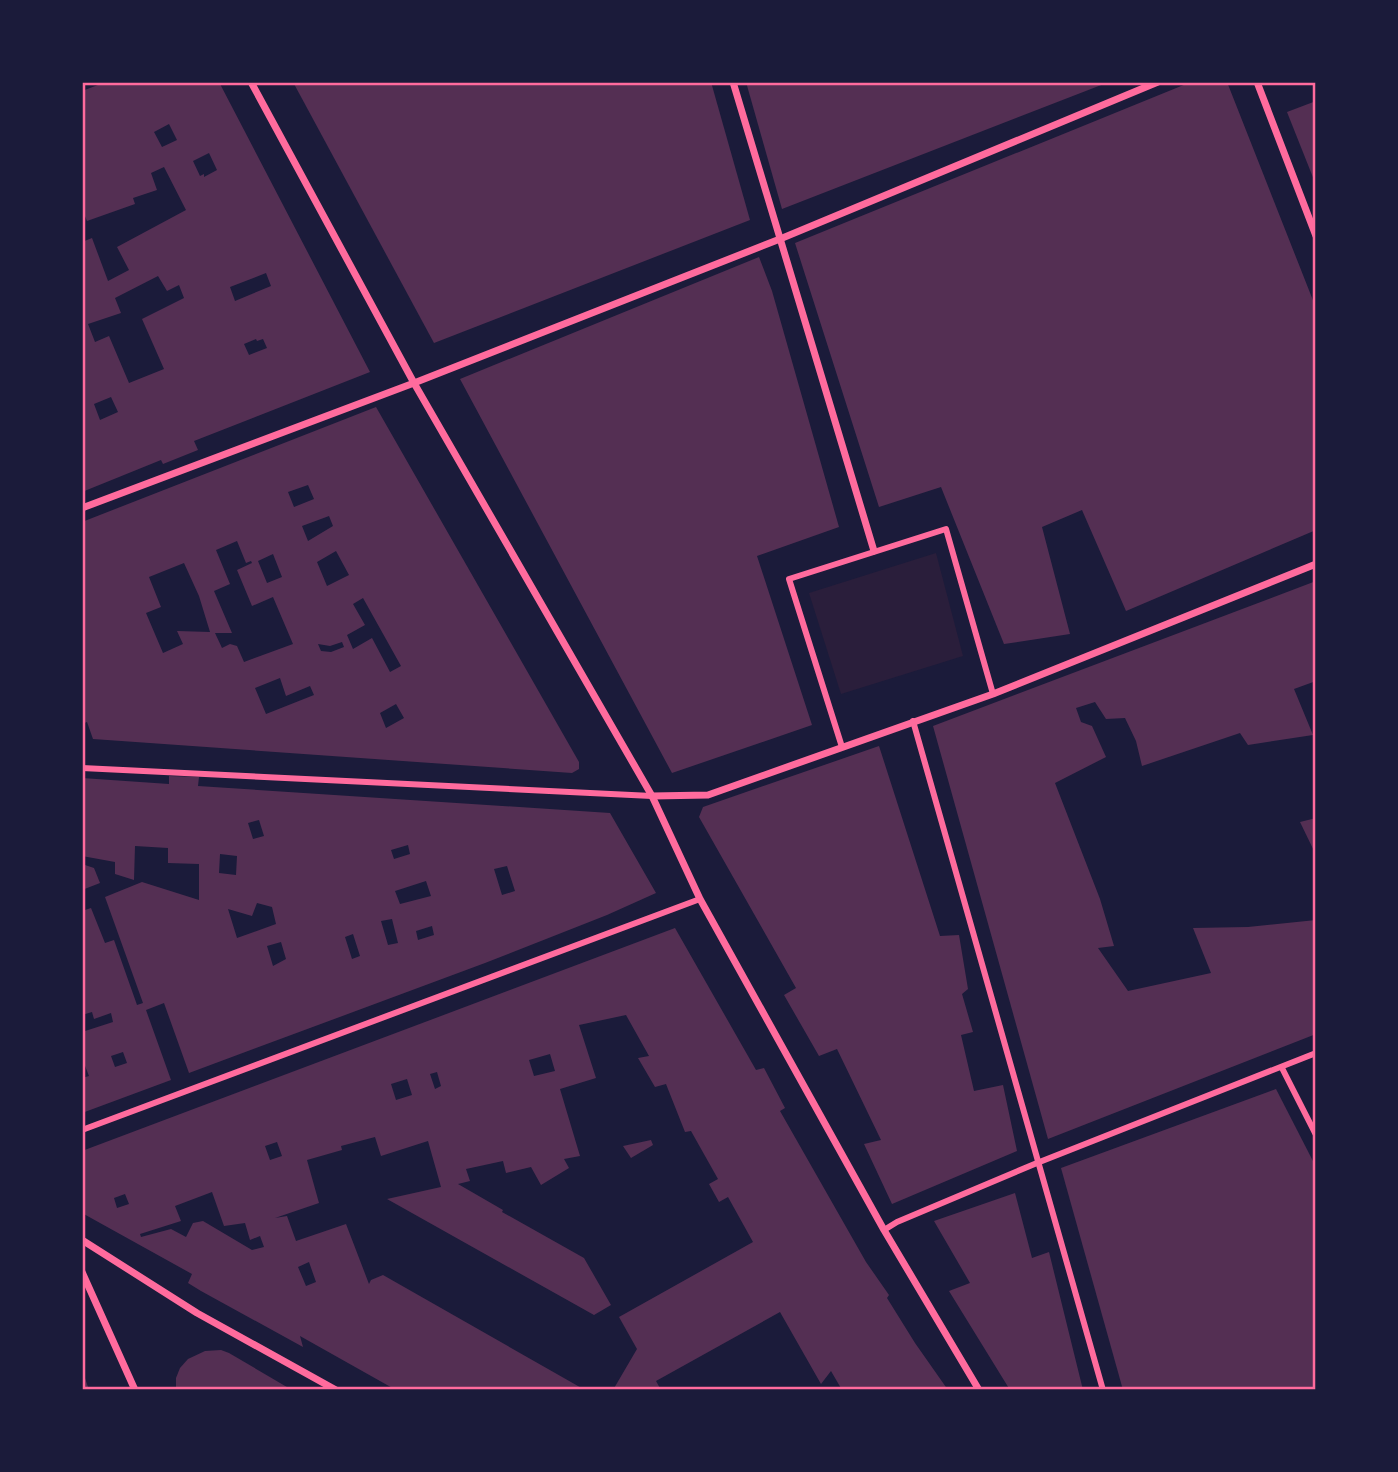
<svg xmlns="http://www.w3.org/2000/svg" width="1398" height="1472" font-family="'Titillium Web',sans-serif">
<rect width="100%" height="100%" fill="#1b1b3a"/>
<!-- green -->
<path fill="#2a1e3b" d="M936,553l27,103 -122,38 -32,-101z"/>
<!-- building -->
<g fill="#542f53" fill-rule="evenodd">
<path d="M106,82h113l151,290 -176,69 4,9 -35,14 -2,-4 -79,32v-250l10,-4 16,43 21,-11 -12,-23 69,-37 -22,-43 -13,6 6,17 -24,8 2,6 -48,17 -5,-12v-118zM169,124l8,16 -15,7 -8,-15zM209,153l8,17 -13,7v-3l-4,2 -7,-15zM266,273l5,13 -36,15 -5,-14zM158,276l9,15 12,-6 5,13 -42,21 22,50 -35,14 -20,-47 -14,6 -7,-18 33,-11 -6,-15zM256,339l1,2 6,-2 4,9 -18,7 -5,-11zM111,397l7,15 -18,8 -6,-16z"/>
<path d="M293,82h418l39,138 -316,123z"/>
<path d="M746,82h363l-327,127z"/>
<path d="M1191,82h36l89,226v222l-190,81 -44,-101 -40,17 28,107 -66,10 -63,-157 -62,20 -84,-264z"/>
<path d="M1316,101v84l-29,-73z"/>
<path d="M759,257l13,34 67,236 -82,29 55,169 -140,48 -212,-394z"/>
<path d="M376,407l203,355v7l-7,4 -479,-34 -6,-17 -5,2v-202zM308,485l6,14 -20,8 -6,-15zM329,516l4,10 -25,15 -6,-15zM237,541l9,22 5,-2 1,2 -15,7 15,36 21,-9 20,47 -49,18 -7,-16 -7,-2 -8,4 -7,-15h17l-18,-42 16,-7 -14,-34zM336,551l13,24 -22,11 -10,-24zM273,554l9,23 -15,6 -9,-22zM184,563l15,33 11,36 -33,-1 6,13 -20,9 -17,-40 15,-6 -12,-30zM363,598l38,68 -11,6 -18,-34 -19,11 -6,-14 18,-10 -12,-21zM342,642l2,5 -13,5 -10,-1 -3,-7 12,2zM280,678l6,18 24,-10 4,9 -48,19 -11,-26zM396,704l8,14 -18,10 -6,-15z"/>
<path d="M1316,581v100l-22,8 19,46 -65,10 -8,-12 -98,33 -6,-25 -11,-23 -19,1 -11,-17 -19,6 5,14 11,4 14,31 -51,26 45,116 14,47 -16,2 30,43 83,-18 -18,-45 55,-1 68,-7v114l-268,105 -115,-413z"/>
<path d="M879,746l61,190 19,-1 9,54 -6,5 11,38 -12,3 13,56 29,-6 14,66 -125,53 -28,-60 17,-4 -44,-91 -18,7 -35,-61 12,-7 -97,-171 4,-10z"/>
<path d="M169,776l30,1 -1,9 412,27 46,80 -49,22 -122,48 -296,110 -25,-70 -18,7 25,70 -89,33v-35l7,-2 -7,-18v-26l31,-10 -2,-9 -17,6 -2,-7 -10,3v-104l9,-3 14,35 9,-3 23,65 6,-2 -38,-106 37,-15 57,18v-36l-31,-1v-15l-33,-2 -1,34 -19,-6v-12l-33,-6v-78l87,6zM259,820l5,16 -11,3 -5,-16zM408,845l2,9 -16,5 -3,-9zM220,854l17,2 -1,19 -17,-2zM507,866l8,25 -13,4 -8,-26zM426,881l5,15 -31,8 -5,-13zM257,903l15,4 4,17 -39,14 -9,-29 24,7zM392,919l6,24 -10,2 -7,-24zM432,926l2,9 -16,5 -2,-9zM353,934l7,22 -8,3 -7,-22zM281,942l5,17 -13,7 -6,-20zM123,1052l4,11 -12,4 -4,-11z"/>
<path d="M1316,818v37l-16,-33z"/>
<path d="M82,864l12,4 6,15 -18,7z"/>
<path d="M675,928l81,142 8,-2 21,40 -5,3 86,151 23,33 -2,3 28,45 33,47h-106l-11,-19 -10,13 -41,-72 -124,69 5,9h-48l24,-41 -18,-32 134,-75 -25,-45 -9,5 -10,-18 9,-5 -27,-48 -6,1 -19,-48 -11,3 -17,-29 11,-2 -23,-41 -47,10 17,53 -36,11 20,67 -16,3 5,9 -28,17 -10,-18 -25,6 -3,-12 -37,8 4,12 -12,3 45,26 -1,2 82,46 27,47 -17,10 -207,-116 54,-12 -13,-46 -47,15 -6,-19 -34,9 1,4 -35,10 12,43 -44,15 12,-2 9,25 50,-17 23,60 2,-4 12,-5 202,115h-189l-96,-54 3,11 -102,-56 -13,-8 4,-9 -110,-61v-62zM550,1054l5,17 -21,5 -5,-16zM437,1072l4,14 -6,3 -5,-15zM407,1079l5,16 -16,5 -5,-16zM277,1142l5,14 -12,4 -5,-14zM212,1192l12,34 21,-3 5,17 10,-4 4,11 -12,3 -49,-29 -10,2 -7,14 -15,-8 -30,8 -1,-3 41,-13 -6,-15zM125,1194l4,10 -12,4 -3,-10zM309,1262l7,20 -10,4 -8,-19z"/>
<path d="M1276,1089l40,78v223h-193l-62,-222z"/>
<path d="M651,1140l2,5 -22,13 -8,-12z"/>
<path d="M1015,1193l17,65 17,-6 34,138h-73l-61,-99 21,-8 -36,-62z"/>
<path d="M221,1350l8,3 63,37h-116v-12l4,-10 8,-9 17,-8z"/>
<path d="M82,1372h1l6,18h-7z"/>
</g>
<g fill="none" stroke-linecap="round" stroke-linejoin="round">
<!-- pedestrian -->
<g stroke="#ff6b9d" stroke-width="6">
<path d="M913,721l190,669"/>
<path d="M842,747l-53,-168 157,-50 47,165"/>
<path d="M82,768l570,28"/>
<path d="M1282,1068l34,67"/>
<path d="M82,1130l618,-231"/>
<path d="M884,1230l13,-8 140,-59 279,-110"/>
</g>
<!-- minor -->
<g stroke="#ff6b9d" stroke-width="7">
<path d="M251,82l163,301 238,413 48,103 184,331 95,160"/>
<path d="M733,82l141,469"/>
<path d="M1257,82l59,154"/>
<path d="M82,508l332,-125 366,-144 378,-157"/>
<path d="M652,796l56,-1 285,-101 323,-130"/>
<path d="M82,1240l115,73 139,77"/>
<path d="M82,1272l53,118"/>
</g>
</g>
<!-- border -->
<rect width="1398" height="1472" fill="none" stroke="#1b1b3a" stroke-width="168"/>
<rect x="84" y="84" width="1230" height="1304" fill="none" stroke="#ff6b9d" stroke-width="2.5"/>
</svg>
